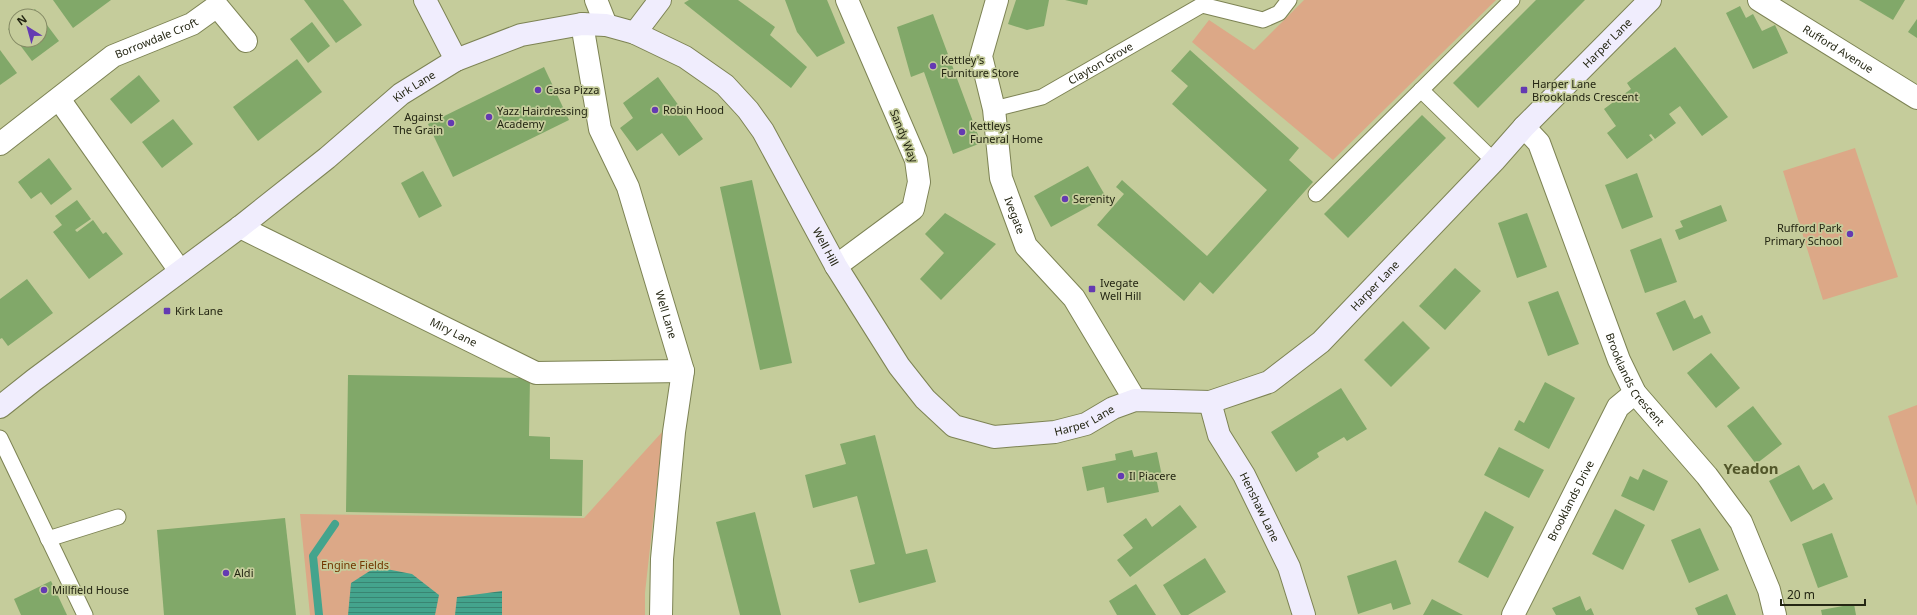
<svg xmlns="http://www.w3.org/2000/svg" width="1917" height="615" font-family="'Noto Sans',sans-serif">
<defs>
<pattern id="water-rules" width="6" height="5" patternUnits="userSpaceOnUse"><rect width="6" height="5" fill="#44a48d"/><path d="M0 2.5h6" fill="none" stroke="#398572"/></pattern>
</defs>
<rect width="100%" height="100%" fill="#c5cc9b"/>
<!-- green -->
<g fill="#dca887">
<path d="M1304,0h192l-163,160 -141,-118 17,-22 45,30z"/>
<path d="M1855,148l43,129 -75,23 -40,-129z"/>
<path d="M1917,405v101l-29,-90z"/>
<path d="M663,431l-18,162v22h-335l-10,-101 284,4z"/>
</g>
<!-- water -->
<g fill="url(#water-rules)">
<path d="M376,567l36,7 27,21 -4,20h-87l3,-32z"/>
<path d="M502,591v24h-47l2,-18z"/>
</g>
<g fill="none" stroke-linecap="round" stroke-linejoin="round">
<!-- stream -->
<path stroke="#44a48d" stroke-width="8" d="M319,615l-6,-59 22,-32"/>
</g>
<!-- building -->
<g fill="#81a869">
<path d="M53,0h58l-38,28z"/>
<path d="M304,0h39l19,25 -26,18z"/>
<path d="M689,0h49l37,27 -5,8 37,32 -16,21 -107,-85z"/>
<path d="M785,0h42l18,43 -28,14 -20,-25z"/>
<path d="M1016,0h33l-5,26 -17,4 -19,-6z"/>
<path d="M1065,0h23l-1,5z"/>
<path d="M1536,0h49l-107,108 -25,-25z"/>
<path d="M1859,0h46l-12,20z"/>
<path d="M1740,6l6,12 7,-4 9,17 13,-6 13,28 -35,16 -27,-56z"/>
<path d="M35,9l24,32 -27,20 -24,-32 8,-6v17h24v-24h-14z"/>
<path d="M933,14l48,129 -28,11 -29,-82 -13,5 -14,-50z"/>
<path d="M1917,19v19l-9,-6z"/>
<path d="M312,22l18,24 -22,17 -18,-24z"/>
<path d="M1675,47l53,70 -26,19 -22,-30 -11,8 7,9 -21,16 -4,-5 -2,1 4,5 -26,19 -20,-26 9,-7 -12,-17 27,-20 -4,-6z"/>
<path d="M0,50l17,23 -17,12z"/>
<path d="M1190,50l109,98 -10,12 24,22 -100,112 -13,-12 -16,19 -87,-76 27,-31 -8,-7 6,-7 85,76 60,-66 -95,-86 16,-18 -17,-15z"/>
<path d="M297,59l25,33 -64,49 -25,-34z"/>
<path d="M544,67l25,53 -116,57 -25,-53z"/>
<path d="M139,75l21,26 -29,23 -21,-25z"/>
<path d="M658,77l45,62 -24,17 -17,-23 -25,18 -17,-23 13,-10 -10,-15z"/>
<path d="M1422,115l24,23 -98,100 -24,-24z"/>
<path d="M173,119l20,25 -31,24 -20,-26z"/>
<path d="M49,158l23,31 -21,16 -10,-13 -10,7 -13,-17z"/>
<path d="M1088,166l18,31 -55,30 -17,-31z"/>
<path d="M423,171l19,35 -23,12 -18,-35z"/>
<path d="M1637,173l16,44 -31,12 -17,-44z"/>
<path d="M752,180l40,183 -32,7 -40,-183z"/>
<path d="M77,200l14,19 -16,11 2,2 16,-12 10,14 3,-2 17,22 -34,25 -36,-47 9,-7 -7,-9z"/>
<path d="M1721,205l6,16 -48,19 -4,-10 8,-3 -3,-6z"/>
<path d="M945,213l51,31 -55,56 -21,-21 24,-26 -19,-19z"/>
<path d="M1527,213l20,54 -30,11 -19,-55z"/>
<path d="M1661,238l16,44 -32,11 -15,-43z"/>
<path d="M1455,268l26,23 -36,39 -26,-24z"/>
<path d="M27,279l26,34 -45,33 -6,-8 -2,1v-40z"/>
<path d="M1558,291l21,53 -31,12 -20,-54z"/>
<path d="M1685,300l9,19 8,-4 9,18 -38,18 -17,-38z"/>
<path d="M1403,321l27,27 -39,39 -27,-27z"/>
<path d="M1711,353l29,35 -24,20 -29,-35z"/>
<path d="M348,375l182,3 -1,58 21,1v22l33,1 -1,56 -236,-4z"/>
<path d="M1545,382l30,16 -26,51 -35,-19 5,-10 5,3z"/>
<path d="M1341,388l26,41 -20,12 -3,-4 -27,16 2,4 -23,15 -25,-40z"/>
<path d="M1753,406l29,38 -26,20 -29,-38z"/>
<path d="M875,435l31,119 21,-5 9,33 -77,21 -9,-33 25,-6 -18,-68 -44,12 -8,-33 41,-11 -6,-20z"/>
<path d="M1499,447l45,23 -15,28 -45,-23z"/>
<path d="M1132,450l2,7 23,-5 5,24 -6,1 3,15 -52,11 -3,-16 -17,4 -5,-24 34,-7 -1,-6z"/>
<path d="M1799,465l14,25 11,-7 9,16 -42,23 -22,-41z"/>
<path d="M1643,469l25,12 -14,30 -33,-15 9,-20 8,4z"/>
<path d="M1180,505l17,22 -67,50 -13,-17 16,-12 -10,-13 23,-17 6,9z"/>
<path d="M1615,509l30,16 -22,45 -31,-16z"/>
<path d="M1485,511l29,16 -26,51 -30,-16z"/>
<path d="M755,512l26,103h-41l-24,-93z"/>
<path d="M285,518l11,97h-132l-7,-85z"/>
<path d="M1700,528l19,42 -30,13 -18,-43z"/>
<path d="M1832,533l16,44 -30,11 -16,-44z"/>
<path d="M1205,558l21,34 -38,23h-7l-18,-30z"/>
<path d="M1396,560l15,44 -18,6 -2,-7 -33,11 -11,-38z"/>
<path d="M51,581l16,34h-46l-7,-16z"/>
<path d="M1136,584l20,31h-39l-8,-14z"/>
<path d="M1727,594l9,21h-38l-3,-7z"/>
<path d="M1580,596l6,15 5,-3 3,7h-38l-4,-7z"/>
<path d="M1432,599l31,16h-40z"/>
<path d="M1854,604l2,11h-34l-1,-5z"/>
</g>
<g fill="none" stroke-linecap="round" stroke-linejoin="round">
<!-- lane casing -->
<g stroke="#7d8354" stroke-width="17">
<g id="lane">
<path d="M1421,90l73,71"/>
<path id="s1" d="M994,109l48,-12 160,-92 61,15 16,-7 10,-13"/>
<path d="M1316,194l196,-194"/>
<path d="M0,438l85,177"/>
<path d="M48,539l70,-22"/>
</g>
</g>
<!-- street casing -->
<g stroke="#7d8354" stroke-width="24">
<g id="street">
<path d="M596,0l10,25"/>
<path id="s2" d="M997,0l-16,56 13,53 7,69 25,68 48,52 61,102"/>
<path id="s3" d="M1759,0l158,98"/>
<path id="s4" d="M582,24l18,105 28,58 55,184 -9,61 -12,127 -1,56"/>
<path d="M59,99l121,172"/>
<path id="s5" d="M1524,127l15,16 80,217 16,33 72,83 34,46 28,68 6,25"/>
<path id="s6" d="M0,144l113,-88 79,-32 25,-18 29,35"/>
<path id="s7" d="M240,227l296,146 147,-2"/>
<path d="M836,266l77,-57 6,-27 -3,-22 -69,-160"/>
<path id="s8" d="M1513,615l105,-208 17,-14"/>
</g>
</g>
<!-- secondary casing -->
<g stroke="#7d8354" stroke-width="24">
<g id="secondary">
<path d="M425,0l31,60"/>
<path d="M635,33l25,-33"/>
<path id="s9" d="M1210,402l9,33 25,40 45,92 15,48"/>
<path id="s10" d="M0,407l34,-27 206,-153 87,-69 74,-64 55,-34 65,-25 61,-11 24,1 29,8 50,24 40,28 23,25 15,21 73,135 63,100 26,33 29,27 40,11 61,-5 31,-8 27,-16 22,-8 75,2 59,-20 52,-40 173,-181 30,-34 126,-127"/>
</g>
</g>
<!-- lane -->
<use href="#lane" stroke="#fff" stroke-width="15"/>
<!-- street -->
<use href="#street" stroke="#fff" stroke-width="22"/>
<!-- secondary -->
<use href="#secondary" stroke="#f0edfd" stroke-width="22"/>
</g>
<!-- markers -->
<g fill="#643ab2" stroke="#c5cc9b" stroke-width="1.5">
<circle cx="933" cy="66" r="4"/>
<circle cx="538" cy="90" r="4"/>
<rect x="1520" y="86" width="8" height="8" rx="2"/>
<circle cx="655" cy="110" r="4"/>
<circle cx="489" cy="117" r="4"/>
<circle cx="451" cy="123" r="4"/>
<circle cx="962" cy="132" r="4"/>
<circle cx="1065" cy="199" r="4"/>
<circle cx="1850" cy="234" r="4"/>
<rect x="1088" y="285" width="8" height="8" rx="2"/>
<rect x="163" y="307" width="8" height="8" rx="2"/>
<circle cx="1121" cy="476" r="4"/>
<circle cx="226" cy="573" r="4"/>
<circle cx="44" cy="590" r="4"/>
</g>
<g text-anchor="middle" stroke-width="3.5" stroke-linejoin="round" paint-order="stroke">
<!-- street labels -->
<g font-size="11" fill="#242613" stroke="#c5cc9b">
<text dy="4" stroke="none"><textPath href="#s6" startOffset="190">Borrowdale Croft</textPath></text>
<text dy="4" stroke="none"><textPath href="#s10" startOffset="2083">Harper Lane</textPath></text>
<text dy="4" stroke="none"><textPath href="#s3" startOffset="93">Rufford Avenue</textPath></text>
<text dy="4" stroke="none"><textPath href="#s1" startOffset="117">Clayton Grove</textPath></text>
<text dy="4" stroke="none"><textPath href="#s10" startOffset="524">Kirk Lane</textPath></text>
<text transform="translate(904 136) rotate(68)" y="4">Sandy Way</text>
<text dy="4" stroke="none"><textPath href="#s2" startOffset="222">Ivegate</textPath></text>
<text dy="4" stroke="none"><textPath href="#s10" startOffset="1055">Well Hill</textPath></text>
<text dy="4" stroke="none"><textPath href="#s10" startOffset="1747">Harper Lane</textPath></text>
<text dy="4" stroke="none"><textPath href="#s4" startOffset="304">Well Lane</textPath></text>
<text dy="4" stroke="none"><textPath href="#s7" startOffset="238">Miry Lane</textPath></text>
<text dy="4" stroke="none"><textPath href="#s5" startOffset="278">Brooklands Crescent</textPath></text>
<text dy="4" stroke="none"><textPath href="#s10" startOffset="1411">Harper Lane</textPath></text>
<text dy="4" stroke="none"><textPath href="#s8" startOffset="128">Brooklands Drive</textPath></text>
<text dy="4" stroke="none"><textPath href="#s9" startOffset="117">Henshaw Lane</textPath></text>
</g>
<!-- poi labels -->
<g font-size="11" fill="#242613" stroke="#c5cc9b" text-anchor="start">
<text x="941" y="64">Kettley's<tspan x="941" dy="13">Furniture Store</tspan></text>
<text x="1532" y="88">Harper Lane<tspan x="1532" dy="13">Brooklands Crescent</tspan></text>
<text x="546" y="94">Casa Pizza</text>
<text x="663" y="114">Robin Hood</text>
<text x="497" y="115">Yazz Hairdressing<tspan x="497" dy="13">Academy</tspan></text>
<text x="443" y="121" text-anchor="end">Against<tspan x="443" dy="13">The Grain</tspan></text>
<text x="970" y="130">Kettleys<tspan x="970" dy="13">Funeral Home</tspan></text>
<text x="1073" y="203">Serenity</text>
<text x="1842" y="232" text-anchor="end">Rufford Park<tspan x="1842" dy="13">Primary School</tspan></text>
<text x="1100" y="287">Ivegate<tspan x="1100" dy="13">Well Hill</tspan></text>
<text x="175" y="315">Kirk Lane</text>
<text x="1129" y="480">Il Piacere</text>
<text x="234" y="577">Aldi</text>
<text x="52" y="594">Millfield House</text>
</g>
<!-- park labels -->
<g font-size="11" fill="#733700" stroke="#c5cc9b">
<text x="355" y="569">Engine Fields</text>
</g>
<!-- district labels -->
<g font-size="15" font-weight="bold" fill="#52572a" stroke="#c5cc9b">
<text x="1751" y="474">Yeadon</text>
</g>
</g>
<!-- north arrow -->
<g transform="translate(28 28) rotate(323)"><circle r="19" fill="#c5cc9b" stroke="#858a65"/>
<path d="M0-3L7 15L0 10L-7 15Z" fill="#643ab2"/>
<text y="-6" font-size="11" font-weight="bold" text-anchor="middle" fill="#242613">N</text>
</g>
<!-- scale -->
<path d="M1781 599v6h84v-6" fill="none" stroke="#242613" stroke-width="2"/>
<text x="1787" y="599" font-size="12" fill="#242613" stroke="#c5cc9b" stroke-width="3" paint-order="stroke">20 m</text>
</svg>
